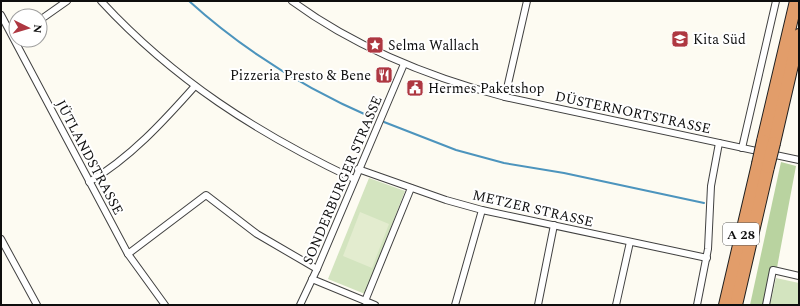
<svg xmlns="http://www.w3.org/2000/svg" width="800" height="306" font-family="Spectral,serif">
<rect width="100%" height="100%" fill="#fdfbf2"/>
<!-- green -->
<g fill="#d3e4bf">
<path d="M369,178l36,13 -40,103 -37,-15z"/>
<path d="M776,278l23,5v22h-29z"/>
</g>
<!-- forest -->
<path fill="#b9d3a0" d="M781,162l15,4 -26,139h-20z"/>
<!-- pitch -->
<path fill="#e3eccf" d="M360,212l29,12 -17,44 -29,-12z"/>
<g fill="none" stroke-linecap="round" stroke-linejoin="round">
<!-- stream -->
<g stroke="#4c94bd" stroke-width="2">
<path d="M189,1c53,48 117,88 184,117"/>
<path d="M384,122l72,28 48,13 60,10 140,30"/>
</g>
<!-- street casing -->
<g stroke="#414141" stroke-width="8">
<g id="street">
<path d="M101,1c73,79 156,132 253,178"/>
<path d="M292,1c64,47 137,76 213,96l294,63"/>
<path d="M1,15l127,239 37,51"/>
<path d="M40,20l27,-19"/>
<path d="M505,97l22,-96"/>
<path d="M742,148l34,-147"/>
<path d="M358,169l88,31 36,10 225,48"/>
<path d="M89,182c41,-24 74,-60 106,-96"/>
<path d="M1,239l36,66"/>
<path d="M128,254l78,-59 51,39 60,35"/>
<path d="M312,279l63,26"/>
<path d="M365,301l46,-113"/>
<path d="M300,305l17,-36 87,-205"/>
<path d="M455,305l27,-95"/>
<path d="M538,305l16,-80"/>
<path d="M616,305l14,-63"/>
<path d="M697,305l11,-56 3,-63 8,-43"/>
<path d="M766,305l7,-35 26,6"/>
</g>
</g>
<!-- highway casing -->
<g stroke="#1f1f1f" stroke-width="14">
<g id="highway">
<path d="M763,141l33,-140"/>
<path d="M774,143l25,-108"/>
<path d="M725,305l33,-141"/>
<path d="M736,305l32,-138"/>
</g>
</g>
<!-- street -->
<use href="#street" stroke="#fff" stroke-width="6"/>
<!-- highway -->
<use href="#highway" stroke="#e29d6a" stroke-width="12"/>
<!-- highway-bridge casing -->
<g stroke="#1f1f1f" stroke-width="14" stroke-linecap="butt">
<g id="highway-bridge">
<path d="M758,164l5,-23"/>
<path d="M768,167l6,-24"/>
</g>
</g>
<!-- highway-bridge -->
<use href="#highway-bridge" stroke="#e29d6a" stroke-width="12"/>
</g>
<!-- icons -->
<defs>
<g id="school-square" transform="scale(0.9)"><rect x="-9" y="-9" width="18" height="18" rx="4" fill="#ae3741" stroke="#fff"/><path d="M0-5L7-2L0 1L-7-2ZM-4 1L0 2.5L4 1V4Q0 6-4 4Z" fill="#fff"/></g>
<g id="sight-square" transform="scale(0.9)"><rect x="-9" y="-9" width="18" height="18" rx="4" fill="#ae3741" stroke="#fff"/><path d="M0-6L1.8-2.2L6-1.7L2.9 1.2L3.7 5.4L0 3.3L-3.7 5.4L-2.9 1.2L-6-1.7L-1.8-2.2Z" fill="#fff"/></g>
<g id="restaurant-square" transform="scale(0.9)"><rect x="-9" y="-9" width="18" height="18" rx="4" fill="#ae3741" stroke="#fff"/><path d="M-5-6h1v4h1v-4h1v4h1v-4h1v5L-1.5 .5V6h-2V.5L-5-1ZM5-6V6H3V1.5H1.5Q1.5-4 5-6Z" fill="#fff"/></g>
<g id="civic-square" transform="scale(0.9)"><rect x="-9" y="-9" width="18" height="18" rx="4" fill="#ae3741" stroke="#fff"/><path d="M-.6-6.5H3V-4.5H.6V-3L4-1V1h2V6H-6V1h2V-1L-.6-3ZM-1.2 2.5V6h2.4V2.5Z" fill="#fff"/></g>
</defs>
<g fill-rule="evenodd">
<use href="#school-square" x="680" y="39"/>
<use href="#sight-square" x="375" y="45"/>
<use href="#restaurant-square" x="384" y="75"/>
<use href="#civic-square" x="415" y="88"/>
</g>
<g text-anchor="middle" stroke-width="4" stroke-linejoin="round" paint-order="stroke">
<!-- shield labels -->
<rect fill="#fff" stroke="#565656" stroke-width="1" x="723" y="223" width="36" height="22" rx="3"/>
<g font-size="13" font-weight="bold" fill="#0e0e0e">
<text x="741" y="239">A 28</text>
</g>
<!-- poi labels -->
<g font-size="14" fill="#0e0e0e" stroke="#fff" text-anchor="start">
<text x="693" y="44">Kita Süd</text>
<text x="388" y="50">Selma Wallach</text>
<text x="371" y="80" text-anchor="end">Pizzeria Presto &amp; Bene</text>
<text x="428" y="93">Hermes Paketshop</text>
</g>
<!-- street labels -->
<g font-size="14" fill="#0e0e0e" stroke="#fff">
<text transform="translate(633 112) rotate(12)" y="5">DÜSTERNORTSTRASSE</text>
<text transform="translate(90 157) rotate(62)" y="5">JÜTLANDSTRASSE</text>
<text transform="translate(342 180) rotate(-67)" y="5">SONDERBURGER STRASSE</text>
<text transform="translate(533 208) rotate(13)" y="5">METZER STRASSE</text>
</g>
</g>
<!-- border -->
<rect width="800" height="306" fill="none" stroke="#0e0e0e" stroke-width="4"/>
<!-- north arrow -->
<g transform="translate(28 28) rotate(95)"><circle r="19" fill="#ffffff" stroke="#9f9f9f"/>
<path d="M0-3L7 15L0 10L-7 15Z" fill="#ae3741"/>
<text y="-6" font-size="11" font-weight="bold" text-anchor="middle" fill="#0e0e0e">N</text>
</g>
</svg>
